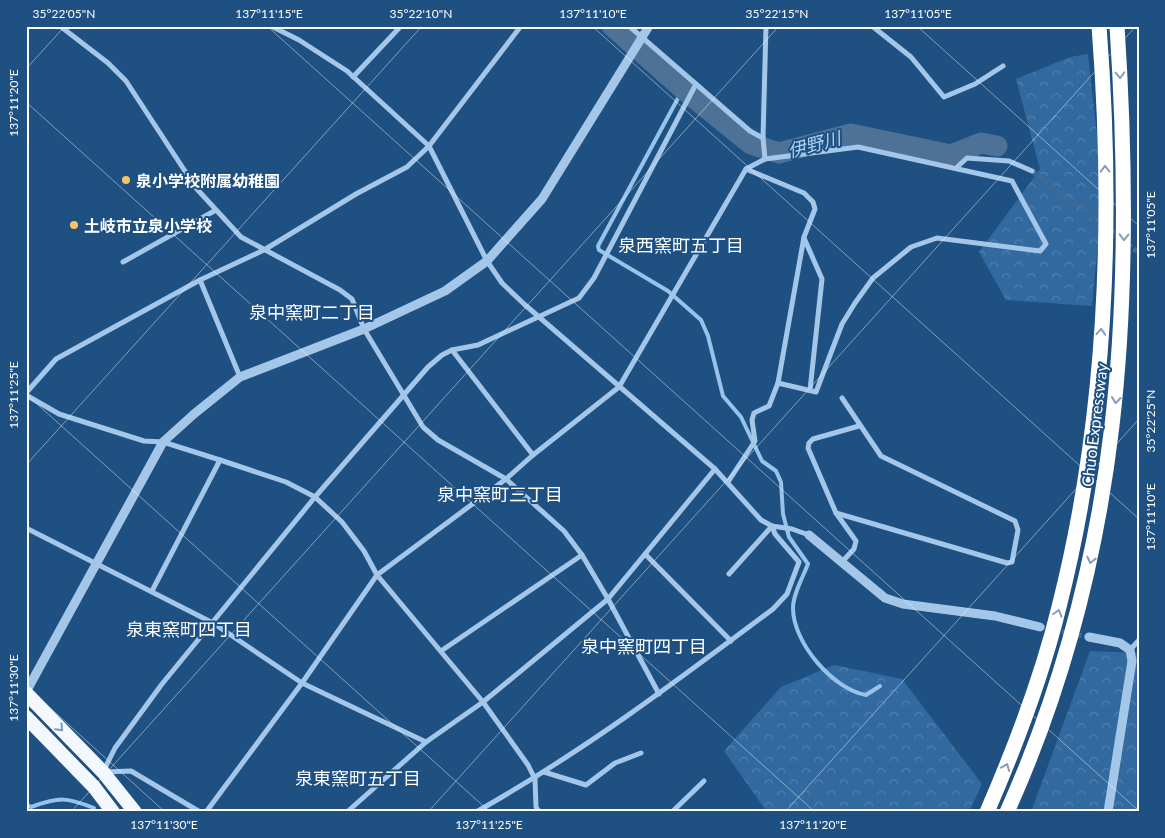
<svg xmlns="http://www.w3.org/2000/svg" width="1165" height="838" font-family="Lato,'Noto Sans JP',sans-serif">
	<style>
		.forest { fill: url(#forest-crowns) }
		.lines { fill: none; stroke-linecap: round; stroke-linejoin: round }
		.stream { stroke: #97c3eb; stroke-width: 4 }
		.river { stroke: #4e7297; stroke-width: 21 }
		.minor-tunnel { stroke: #406a95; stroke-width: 5; stroke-dasharray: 5 2.5; stroke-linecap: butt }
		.minor { stroke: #a4c7e9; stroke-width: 5 }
		.tertiary { stroke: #a4c7e9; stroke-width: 9 }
		.trunk { stroke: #f3f8fe; stroke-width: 14 }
		.motorway { stroke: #fff; stroke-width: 15 }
		.oneway { stroke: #839fba }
		.oneway2 { stroke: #7e9cba }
		.ticks { fill: none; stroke: #fff; stroke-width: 1; stroke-opacity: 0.45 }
		.poi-dot { fill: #f8c463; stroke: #1e5082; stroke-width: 2 }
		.labels { text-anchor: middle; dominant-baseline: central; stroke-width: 4; stroke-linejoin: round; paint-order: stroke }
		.poi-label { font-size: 16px; font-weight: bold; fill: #fff; stroke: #1e5082; text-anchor: start }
		.street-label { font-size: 16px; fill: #fff; stroke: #1e5082 }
		.water-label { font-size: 18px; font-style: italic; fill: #afd1f1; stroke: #1e5082 }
		.neighbourhood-label { font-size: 18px; fill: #fff; stroke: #1e5082 }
		.neatline { fill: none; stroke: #fff; stroke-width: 2 }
		.ticks-label { font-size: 12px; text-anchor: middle; fill: #fff }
	</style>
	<defs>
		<pattern id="forest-crowns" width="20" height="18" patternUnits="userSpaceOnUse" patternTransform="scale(1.25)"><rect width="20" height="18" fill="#326aa0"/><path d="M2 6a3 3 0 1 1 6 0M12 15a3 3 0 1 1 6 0" fill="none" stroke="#5180ae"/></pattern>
	</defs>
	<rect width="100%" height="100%" fill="#1e5082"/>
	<g class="forest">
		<path d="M1088,54L1103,190L1092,306L1006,300L979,252L1040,169L1016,79L1070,57Z"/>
		<path d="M1090,651L1139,653V812H1031Z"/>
		<path d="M834,665L902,679L982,784L969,812H767L724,751L781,687Z"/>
	</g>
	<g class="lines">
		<g class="stream">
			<path d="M683,89L598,246L599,250L668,291L701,320L708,336L723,396L741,417L762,461L776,471L781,482L783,514L789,537L808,564C803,577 793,594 793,608C793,643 833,689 866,695L880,686"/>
			<path d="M26,804L31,807C60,797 66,797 94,808"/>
		</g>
		<path class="river" d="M612,26L683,89L751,144L779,153L851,134L951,155L981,143L997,146"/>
		<g class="minor-tunnel">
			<path d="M1032,171L1103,225"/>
			<path d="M1110,230L1139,253"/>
			<path d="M1040,627L1089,637"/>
		</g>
		<g class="minor">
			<path d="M60,26L108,63L126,81L196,188L241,237L340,290L352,299L364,329L423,427L438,440L506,479L564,531L582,555L608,599L659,694"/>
			<path d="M271,26L299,40L347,71L429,146L487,261L502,283L524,304L715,469L761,520L772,526L792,529L809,535"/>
			<path d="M629,26L750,131L763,138"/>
			<path d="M872,26L911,57L944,97L975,84L1003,66"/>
			<path d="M353,77L401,26"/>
			<path d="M765,159L763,138L766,26"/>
			<path d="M956,168L967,158L1009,161L1032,171"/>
			<path d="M804,238L822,279L810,390"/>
			<path d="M123,262L216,210"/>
			<path d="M200,280L240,377"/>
			<path d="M452,350L533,455"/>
			<path d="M26,393L56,359L200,280L264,250L356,194L407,167L429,146L521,26"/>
			<path d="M26,395L59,414L144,441L163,442L220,460L286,482L315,497L342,522L364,551L377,575L483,702L528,765L535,779L536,807L539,812"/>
			<path d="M728,482L755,441L752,420L754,413L769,406L778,383L804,237L815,209L813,202L804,193L746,169"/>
			<path d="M836,513L1007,563L1012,562L1018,530L1015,521L881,456L842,398"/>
			<path d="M26,528L213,623L302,683L426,742"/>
			<path d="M645,554L731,641"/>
			<path d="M841,563L854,549L856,541L836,513L808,448L809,443L813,439L859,426"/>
			<path d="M729,574L772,526"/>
			<path d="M152,591L220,460"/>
			<path d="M1130,650L1139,640"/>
			<path d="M441,651L582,555"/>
			<path d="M544,772L586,785L615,763L641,753"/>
			<path d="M200,812L131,771L103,772L115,748L162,684L315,497L428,367L442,355L452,350L478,345L579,298L594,278L696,84"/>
			<path d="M206,812L302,683L377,575L506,479L533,455L619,387L746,169L765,159L858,147L1012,181L1046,244L1040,251L937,238L911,247L873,278L855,303L842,324L816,392L778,383"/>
			<path d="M347,812L426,742L483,702L608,599L715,469"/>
			<path d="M476,812C581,753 677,681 773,609L787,594L799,562L775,534L772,526"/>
			<path d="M672,812L704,781"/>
		</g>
		<g class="tertiary">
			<path d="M809,535L885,598L903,604L995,616L1040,627"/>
			<path d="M1089,637L1120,643L1130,650L1132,661L1108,812"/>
			<path d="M26,692L163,442L194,414L240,377L364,329L445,291L487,261L542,199L649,26"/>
		</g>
		<g class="trunk">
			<path d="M26,693L103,772L135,812"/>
			<path d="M26,717L94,787L113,812"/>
		</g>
		<g class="motorway">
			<path d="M987,812C1016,745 1042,677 1059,607C1107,418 1114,219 1099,26"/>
			<path d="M1007,812C1122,557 1135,301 1117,26"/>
		</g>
	</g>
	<defs><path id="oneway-chevron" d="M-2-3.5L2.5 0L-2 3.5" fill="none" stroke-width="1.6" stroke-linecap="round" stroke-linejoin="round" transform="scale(1.25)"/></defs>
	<g class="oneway">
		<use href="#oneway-chevron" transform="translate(1120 75) rotate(88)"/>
		<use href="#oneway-chevron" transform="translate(1105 169) rotate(-91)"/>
		<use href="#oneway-chevron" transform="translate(1124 237) rotate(91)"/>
		<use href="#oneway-chevron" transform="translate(1101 332) rotate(-86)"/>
		<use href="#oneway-chevron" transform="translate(1116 400) rotate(96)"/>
		<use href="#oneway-chevron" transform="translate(1091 560) rotate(103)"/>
		<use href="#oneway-chevron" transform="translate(1058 613) rotate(-74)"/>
		<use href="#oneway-chevron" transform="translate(1006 767) rotate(-68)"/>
	</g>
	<use class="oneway2" href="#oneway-chevron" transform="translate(60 728) rotate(46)"/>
	<path class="ticks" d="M267,26L1139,811M592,26L1139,519M917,26L1139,226M26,69L65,26M26,102L815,812M26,394L490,812M26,465L422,26M26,686L165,812M71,812L779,26M428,812L1136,26M785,812L1139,419"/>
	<g class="poi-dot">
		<circle cx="126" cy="180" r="5"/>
		<circle cx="74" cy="225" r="5"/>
	</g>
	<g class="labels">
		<g class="poi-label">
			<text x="136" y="180">泉小学校附属幼稚園</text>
			<text x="84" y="225">土岐市立泉小学校</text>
		</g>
		<g class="street-label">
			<text transform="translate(1094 425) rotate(-83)">Chuo Expressway</text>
		</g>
		<g class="water-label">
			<text transform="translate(814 144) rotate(-15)">伊野川</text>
		</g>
		<g class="neighbourhood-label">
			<text x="681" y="245">泉西窯町五丁目</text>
			<text x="312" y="312">泉中窯町二丁目</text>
			<text x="500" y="494">泉中窯町三丁目</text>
			<text x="189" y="629">泉東窯町四丁目</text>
			<text x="644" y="646">泉中窯町四丁目</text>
			<text x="358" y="778">泉東窯町五丁目</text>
		</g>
	</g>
	<rect width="1165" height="838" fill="none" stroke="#1e5082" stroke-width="55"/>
	<rect x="28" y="28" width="1110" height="782" class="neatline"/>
	<g class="ticks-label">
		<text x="64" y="18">35°22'05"N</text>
		<text x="269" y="18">137°11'15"E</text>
		<text x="421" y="18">35°22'10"N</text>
		<text x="593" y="18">137°11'10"E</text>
		<text x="777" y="18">35°22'15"N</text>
		<text x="918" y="18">137°11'05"E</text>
		<text transform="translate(14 103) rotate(-90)" y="4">137°11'20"E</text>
		<text transform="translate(1151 225) rotate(-90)" y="4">137°11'05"E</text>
		<text transform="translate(14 395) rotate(-90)" y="4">137°11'25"E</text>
		<text transform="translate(1151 421) rotate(-90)" y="4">35°22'25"N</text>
		<text transform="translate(1151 517) rotate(-90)" y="4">137°11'10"E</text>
		<text transform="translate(14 688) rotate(-90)" y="4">137°11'30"E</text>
		<text x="164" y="829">137°11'30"E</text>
		<text x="489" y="829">137°11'25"E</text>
		<text x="813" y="829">137°11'20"E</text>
	</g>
</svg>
